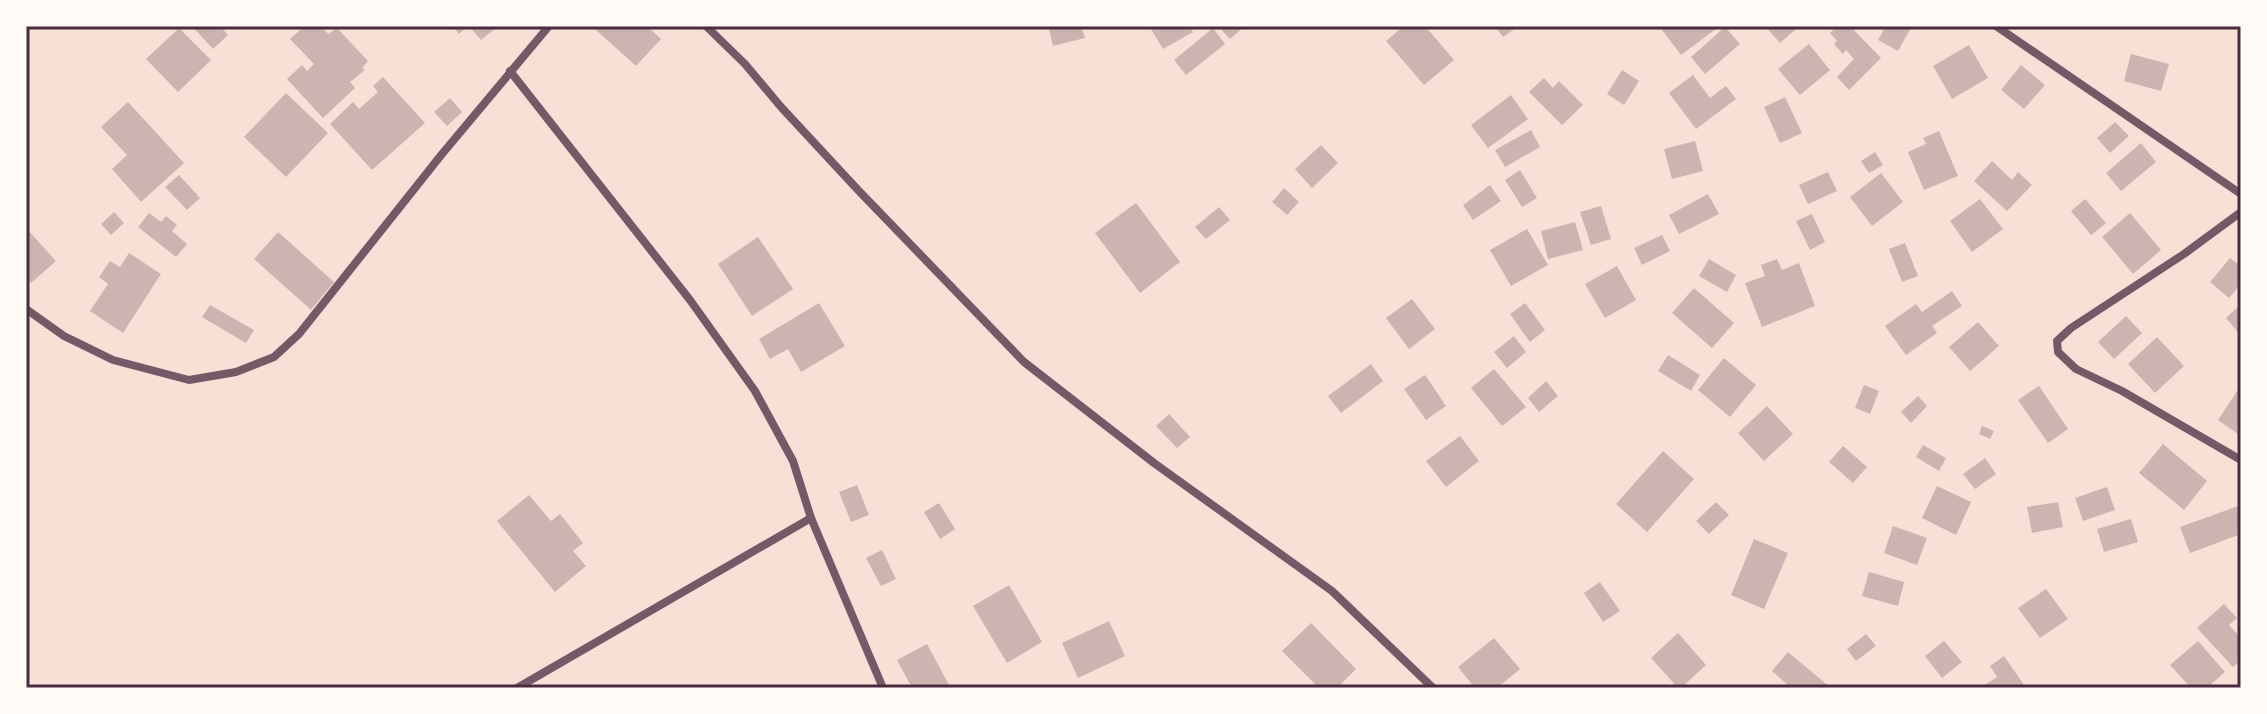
<svg xmlns="http://www.w3.org/2000/svg" width="2267" height="714" font-family="Roboto,sans-serif">
	<style>
		.building { fill: #ccb4b1 }
		.lines { fill: none; stroke-linecap: round; stroke-linejoin: round }
		.minor { stroke: #755966; stroke-width: 8 }
		.neatline { fill: none; stroke: #4a2c40; stroke-width: 3 }
	</style>
	<rect width="100%" height="100%" fill="#f7e1d7"/>
	<g class="building">
		<path d="M192,26H220L228,35L213,49Z"/>
		<path d="M305,26H321L328,34L337,28L368,61L362,68L365,70L350,82L355,88L323,118L287,79L302,65L307,71L314,64L290,39Z"/>
		<path d="M452,26H468L459,34Z"/>
		<path d="M469,26H494L496,28L481,40Z"/>
		<path d="M600,26H647L661,39L636,66L596,30Z"/>
		<path d="M1048,26H1081L1085,38L1053,46Z"/>
		<path d="M1149,26H1189L1193,32L1163,49Z"/>
		<path d="M1218,26H1245L1230,39Z"/>
		<path d="M1404,26H1425L1454,60L1424,85L1386,41Z"/>
		<path d="M1495,26H1519L1503,37Z"/>
		<path d="M1659,26H1720L1681,55Z"/>
		<path d="M1765,26H1791L1795,30L1780,43Z"/>
		<path d="M1837,26H1850L1881,58L1849,90L1837,77L1854,59L1846,50L1843,54L1834,44L1837,41L1830,33Z"/>
		<path d="M1886,26H1912L1898,51L1878,40Z"/>
		<path d="M1725,27L1740,44L1705,74L1691,57Z"/>
		<path d="M179,28L211,60L178,92L146,59Z"/>
		<path d="M1213,28L1225,44L1186,75L1174,60Z"/>
		<path d="M1809,44L1830,70L1800,95L1778,69Z"/>
		<path d="M1969,45L1988,78L1952,99L1933,66Z"/>
		<path d="M2131,54L2169,64L2161,91L2124,81Z"/>
		<path d="M2021,65L2045,85L2024,109L2001,90Z"/>
		<path d="M1622,70L1639,81L1624,105L1607,94Z"/>
		<path d="M1693,75L1710,98L1726,86L1736,99L1696,129L1669,93Z"/>
		<path d="M383,77L425,123L372,170L330,124L353,102L359,109L378,92L373,86Z"/>
		<path d="M1544,78L1553,88L1559,81L1583,105L1562,125L1529,92Z"/>
		<path d="M286,93L328,133L286,177L244,137Z"/>
		<path d="M1511,95L1528,119L1488,148L1471,125Z"/>
		<path d="M1785,97L1802,133L1780,143L1764,107Z"/>
		<path d="M450,98L462,112L447,126L434,112Z"/>
		<path d="M128,102L184,163L141,202L112,169L127,155L101,127Z"/>
		<path d="M2115,122L2129,136L2110,153L2097,138Z"/>
		<path d="M1531,130L1540,147L1505,167L1495,150Z"/>
		<path d="M1939,131L1958,176L1924,190L1908,152L1926,144L1923,138Z"/>
		<path d="M1695,141L1703,171L1672,179L1664,149Z"/>
		<path d="M2141,143L2156,162L2121,191L2106,173Z"/>
		<path d="M1321,145L1338,163L1312,188L1295,169Z"/>
		<path d="M1875,152L1883,165L1869,173L1861,161Z"/>
		<path d="M1992,161L2012,180L2018,172L2032,185L2007,211L1974,181Z"/>
		<path d="M1520,170L1537,198L1522,207L1505,180Z"/>
		<path d="M1828,172L1837,191L1808,204L1799,185Z"/>
		<path d="M1881,173L1903,202L1872,226L1850,197Z"/>
		<path d="M179,175L200,198L187,210L165,187Z"/>
		<path d="M1490,185L1501,201L1473,220L1463,205Z"/>
		<path d="M1284,188L1299,202L1287,215L1272,202Z"/>
		<path d="M1708,194L1719,214L1679,234L1669,215Z"/>
		<path d="M1980,199L2003,229L1972,252L1950,221Z"/>
		<path d="M2085,199L2106,223L2091,235L2071,211Z"/>
		<path d="M1136,203L1180,262L1140,293L1095,233Z"/>
		<path d="M1601,206L1611,239L1591,245L1580,212Z"/>
		<path d="M1219,207L1230,220L1206,239L1195,227Z"/>
		<path d="M114,212L124,223L111,235L101,224Z"/>
		<path d="M149,213L161,222L166,216L177,225L172,231L187,244L176,257L138,227Z"/>
		<path d="M2130,213L2161,250L2133,274L2102,237Z"/>
		<path d="M1812,214L1825,242L1810,250L1796,221Z"/>
		<path d="M1575,222L1583,250L1548,259L1541,231Z"/>
		<path d="M26,228L56,261L31,283L26,277Z"/>
		<path d="M1527,229L1548,265L1511,286L1490,250Z"/>
		<path d="M278,232L334,282L311,310L254,259Z"/>
		<path d="M1662,235L1670,251L1642,265L1634,248Z"/>
		<path d="M758,237L793,289L752,316L718,264Z"/>
		<path d="M1905,243L1918,276L1902,282L1889,249Z"/>
		<path d="M129,253L161,274L123,333L90,311L108,284L99,277L110,261L120,267Z"/>
		<path d="M2230,258L2241,266V284L2229,298L2210,282Z"/>
		<path d="M1709,259L1736,275L1727,292L1699,276Z"/>
		<path d="M1777,259L1782,270L1799,263L1815,306L1762,327L1745,283L1765,276L1761,265Z"/>
		<path d="M1617,266L1636,300L1605,318L1585,284Z"/>
		<path d="M1694,288L1734,323L1712,348L1672,313Z"/>
		<path d="M1952,291L1962,306L1932,326L1937,333L1906,355L1885,326L1916,304L1922,312Z"/>
		<path d="M1412,299L1435,329L1409,349L1386,318Z"/>
		<path d="M819,303L845,346L801,372L788,349L770,359L759,339Z"/>
		<path d="M1525,303L1545,330L1530,342L1510,314Z"/>
		<path d="M2241,304V336L2226,318Z"/>
		<path d="M210,305L254,330L246,343L202,317Z"/>
		<path d="M2126,316L2142,333L2114,359L2098,342Z"/>
		<path d="M1978,322L1999,346L1970,371L1949,347Z"/>
		<path d="M1514,336L1526,352L1507,368L1494,352Z"/>
		<path d="M2157,337L2184,366L2155,393L2128,364Z"/>
		<path d="M1668,355L1700,375L1691,391L1658,371Z"/>
		<path d="M1724,358L1756,385L1730,417L1698,390Z"/>
		<path d="M1371,364L1383,381L1341,413L1328,396Z"/>
		<path d="M1494,369L1526,407L1502,426L1471,388Z"/>
		<path d="M1425,375L1446,406L1426,420L1404,389Z"/>
		<path d="M1546,381L1558,396L1539,412L1528,398Z"/>
		<path d="M1864,385L1879,391L1870,414L1855,408Z"/>
		<path d="M2241,385V436L2218,420Z"/>
		<path d="M2039,386L2068,429L2048,443L2018,400Z"/>
		<path d="M1918,396L1927,406L1911,423L1901,412Z"/>
		<path d="M1767,406L1793,434L1764,461L1738,433Z"/>
		<path d="M1169,414L1190,437L1177,448L1156,426Z"/>
		<path d="M1982,426L1994,431L1990,439L1979,434Z"/>
		<path d="M1460,436L1479,461L1446,487L1426,461Z"/>
		<path d="M2163,444L2207,481L2184,510L2139,473Z"/>
		<path d="M1923,445L1946,458L1939,471L1916,457Z"/>
		<path d="M1843,446L1867,467L1853,483L1829,462Z"/>
		<path d="M1663,451L1694,479L1647,532L1616,504Z"/>
		<path d="M1985,458L1996,474L1975,489L1963,474Z"/>
		<path d="M857,485L869,515L851,522L839,492Z"/>
		<path d="M1937,486L1971,502L1956,535L1922,518Z"/>
		<path d="M2107,487L2115,510L2083,521L2075,498Z"/>
		<path d="M529,495L551,521L560,514L583,543L573,551L586,566L555,592L497,521Z"/>
		<path d="M1716,502L1729,515L1709,534L1696,521Z"/>
		<path d="M2058,502L2063,527L2032,533L2027,507Z"/>
		<path d="M939,503L955,529L940,539L924,512Z"/>
		<path d="M2241,505V534L2190,553L2180,527Z"/>
		<path d="M2131,519L2138,542L2104,552L2097,529Z"/>
		<path d="M1893,526L1927,538L1917,565L1884,553Z"/>
		<path d="M1754,539L1788,553L1764,609L1731,595Z"/>
		<path d="M882,550L896,579L881,586L866,558Z"/>
		<path d="M1869,572L1904,582L1898,606L1862,596Z"/>
		<path d="M1600,582L1620,611L1603,622L1584,593Z"/>
		<path d="M1009,585L1042,642L1007,663L973,606Z"/>
		<path d="M2046,589L2068,619L2040,638L2018,608Z"/>
		<path d="M2224,604L2237,618L2229,625L2241,638V660L2233,667L2197,628Z"/>
		<path d="M1109,621L1125,656L1078,678L1062,643Z"/>
		<path d="M1311,623L1356,669L1337,688H1319L1282,651Z"/>
		<path d="M1678,633L1706,665L1681,688H1678L1651,658Z"/>
		<path d="M1866,634L1876,646L1856,661L1847,649Z"/>
		<path d="M1494,638L1520,669L1497,688H1475L1458,667Z"/>
		<path d="M1944,641L1962,662L1942,678L1925,656Z"/>
		<path d="M2198,641L2225,672L2207,688H2191L2170,665Z"/>
		<path d="M927,644L950,687L948,688H912L897,660Z"/>
		<path d="M1788,652L1831,688H1791L1772,671Z"/>
		<path d="M2004,656L2026,688H1980L1997,677L1990,666Z"/>
	</g>
	<g class="lines">
		<g class="minor">
			<path d="M706,26L745,64L781,107L858,190L1024,362L1154,463L1332,591L1433,688"/>
			<path d="M1996,26L2241,194"/>
			<path d="M510,71L690,300L755,391L793,461L811,518L883,688"/>
			<path d="M2241,212L2184,254L2071,328L2057,341L2058,352L2076,369L2122,391L2241,460"/>
			<path d="M26,309L64,336L113,360L189,380L236,372L274,357L299,334L442,154L549,26"/>
			<path d="M517,688L811,518"/>
		</g>
	</g>
	<rect width="2267" height="714" fill="none" stroke="#fffaf5" stroke-width="56"/>
	<rect x="28" y="28" width="2211" height="658" class="neatline"/>
</svg>
